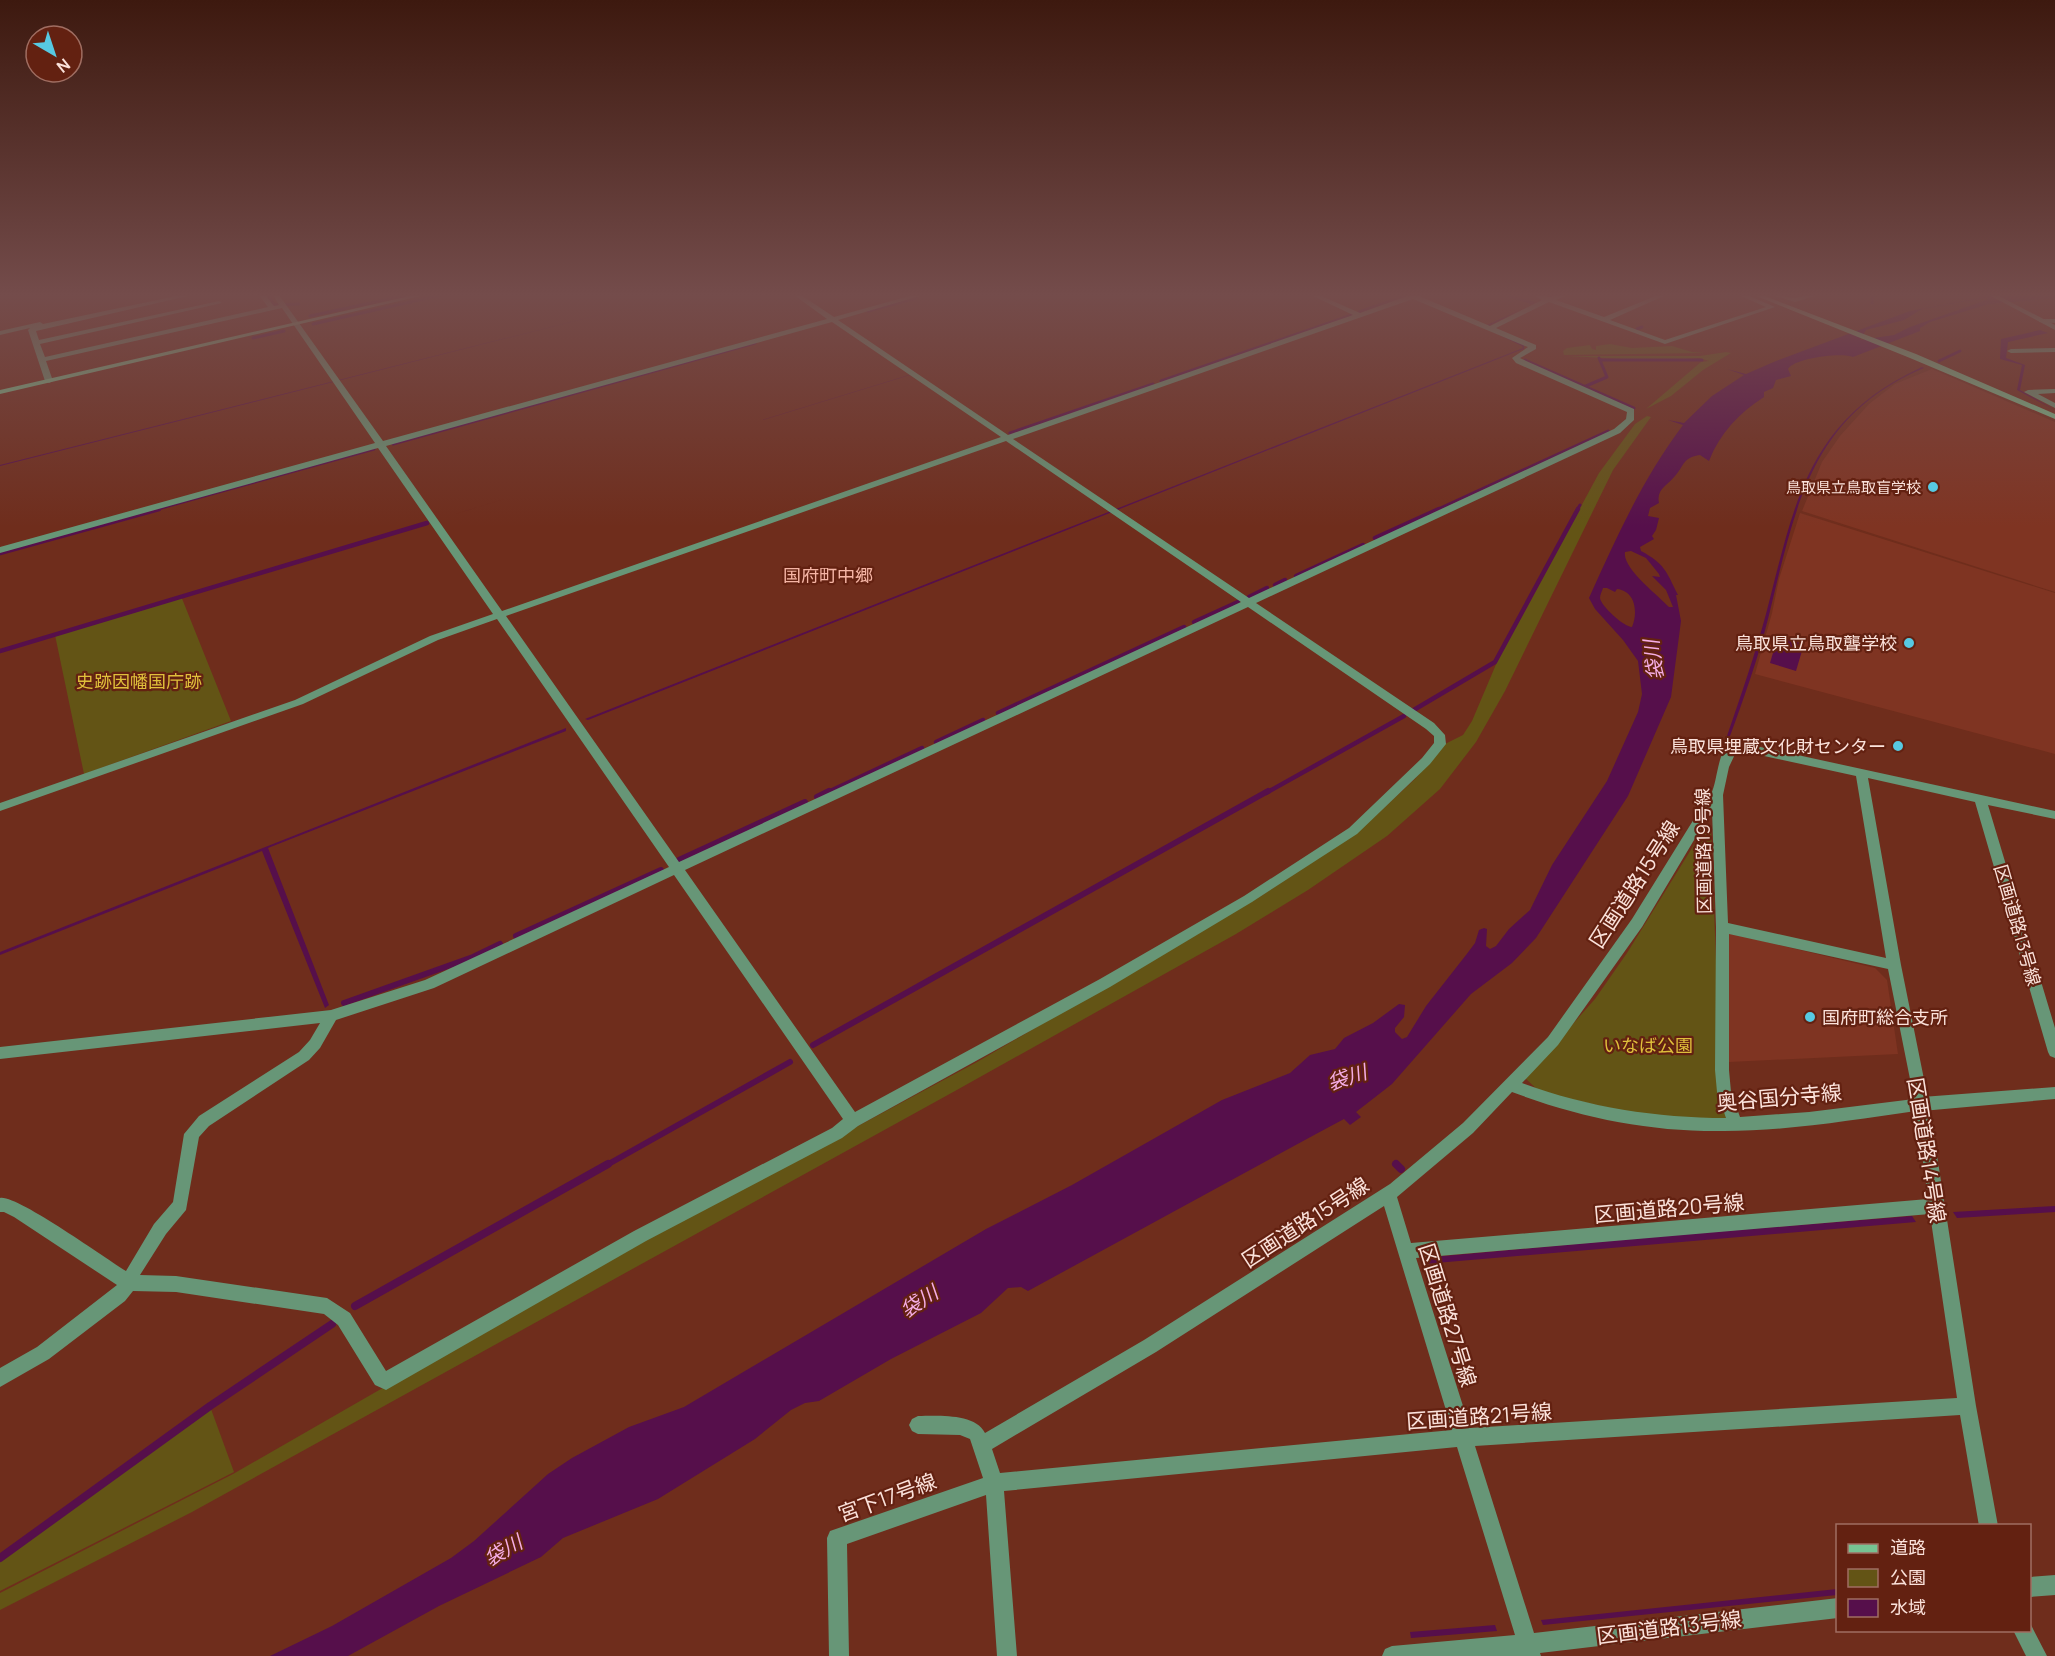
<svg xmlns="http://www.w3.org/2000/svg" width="2055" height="1656" font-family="Manrope,'Noto Sans JP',sans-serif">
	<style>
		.built { fill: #7f3422 }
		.green { fill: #635415 }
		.water { fill: #560f4b; fill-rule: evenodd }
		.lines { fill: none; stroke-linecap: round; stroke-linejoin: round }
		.stream-far3 { stroke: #560f4b; stroke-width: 3 }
		.stream-far2 { stroke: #560f4b; stroke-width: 4.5 }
		.stream-far1 { stroke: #560f4b; stroke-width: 6 }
		.stream { stroke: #560f4b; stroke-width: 8 }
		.minor { fill: #679677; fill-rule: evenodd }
		.tertiary { fill: #679677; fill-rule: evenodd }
		.secondary { fill: #76c392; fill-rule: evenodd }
		.poi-dot { fill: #57c9e2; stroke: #632111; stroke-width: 2 }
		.labels { text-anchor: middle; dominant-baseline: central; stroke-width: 4.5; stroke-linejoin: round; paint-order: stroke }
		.far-poi-label { font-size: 15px; fill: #fbe2db; stroke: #632111; text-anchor: end }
		.far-quarter-label { font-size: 18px; fill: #f5b5a5; stroke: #632111 }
		.poi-label { font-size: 18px; fill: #fbe2db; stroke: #632111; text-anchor: end }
		.park-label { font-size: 18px; fill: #dfbf3b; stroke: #632111 }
		.street-label { font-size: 18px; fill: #fbe2db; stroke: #632111 }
		.water-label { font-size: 20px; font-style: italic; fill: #f5ade5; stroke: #632111 }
		.near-street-label { font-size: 21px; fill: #fbe2db; stroke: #632111 }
	</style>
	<rect width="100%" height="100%" fill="#6f2d1c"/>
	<g class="built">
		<path d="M1932,369L2055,422V592L1802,511L1822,462L1840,436L1869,404L1895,384Z"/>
		<path d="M1800,513L2055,593V754L1755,674L1772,613L1779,579Z"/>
		<path d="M1725,932L1875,968L1887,980L1898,1054L1729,1062Z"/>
	</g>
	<g class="green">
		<path d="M1610,344L1632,348L1672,346L1692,352L1705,353L1564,355L1563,351L1567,348L1590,345L1592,349L1596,350V346Z"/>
		<path d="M1726,352L1731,353L1703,370L1671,396L1646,409L1701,362L1709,361L1699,358L1659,361L1567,356H1700Z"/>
		<path d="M1647,416L1651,417L1613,470L1505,691L1476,742L1440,789L1387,836L1308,890L1236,934L955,1091L192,1512L0,1610V1593L233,1474L548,1293L977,1062L1261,896L1358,832L1415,779L1445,744L1463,735L1472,721L1497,662L1599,473L1635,424Z"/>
		<path d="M181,596L231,721L84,774L55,635Z"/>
		<path d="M1705,827L1711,830L1721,1091L1728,1118L1697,1120L1640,1115L1540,1092L1525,1078L1595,999L1627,953Z"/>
		<path d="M211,1409L234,1472L0,1591V1561Z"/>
	</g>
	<g class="water">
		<path d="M678,295L0,466V465Z"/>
		<path d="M1552,295H1560L1534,303L1485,328L1524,345V349L1518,351L588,720L585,719L1523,348L1522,346L1483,327Z"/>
		<path d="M1994,295H2055V298L1989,304L1930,322L1920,328V331L1853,357C1842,352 1794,358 1788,369L1791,376L1776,380L1773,388L1764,392V397C1739,413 1720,433 1709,461L1700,455C1682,458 1685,465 1675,476C1668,485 1656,489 1659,503L1650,508L1648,516L1659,518L1656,530L1652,536L1654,539L1640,547L1641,551C1665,564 1666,571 1678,595H1676L1681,621L1671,697L1628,796L1536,938L1512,963L1471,994L1392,1084L1356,1112L1361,1117L1350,1125L1344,1119L1316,1134L1028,1291L1021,1287L1008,1288L981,1313L891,1359L819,1401L805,1403L791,1410L755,1439L658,1499L563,1538L541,1557L439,1606L348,1656H270L332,1626L451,1558L474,1541L548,1474L572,1458L629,1427L684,1407L986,1229L1072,1185L1222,1100L1290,1073L1310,1055L1335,1049L1344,1038L1373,1023L1399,1004L1405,1005L1404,1017L1395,1028V1032L1402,1039L1407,1037L1426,1006L1466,955L1475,943L1479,930L1484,928L1487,929L1486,946L1490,949L1496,946L1509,929L1530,910L1552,865L1607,781L1638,712L1642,694L1638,661L1623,640L1595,609L1589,598C1616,538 1643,478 1683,425L1668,420L1684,423L1712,396L1744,375L1727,369L1746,374L1776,361L1910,311ZM1984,298L1989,299L1910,327L1894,335L1860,340L1866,330L1904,320L1922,309ZM1631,551L1646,558L1659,574L1660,577L1652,576L1666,590L1673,607H1669C1659,596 1622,568 1625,552ZM1603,588H1607L1615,592L1617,589C1636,591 1638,613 1632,627C1624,627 1601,606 1600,598C1600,595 1602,591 1603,588Z"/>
		<path d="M2040,330L2048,333L2008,342L2006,358L2025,365L2020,390L2055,410L2017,390L2022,365L2000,359L2001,339Z"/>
		<path d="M1922,367L1924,368C1809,416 1795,510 1768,619C1758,658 1744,698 1730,736H1727C1741,695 1755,655 1766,614C1795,502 1807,420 1922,367Z"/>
		<path d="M909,375H910L442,518Z"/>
		<path d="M1778,636L1804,644L1796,671L1770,663Z"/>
		<path d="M566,728V731L268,848L329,1005L325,1008L262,851L0,955V952Z"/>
		<path d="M2055,1206V1212L1957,1218L1953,1212Z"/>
		<path d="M1912,1216L1916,1222L1424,1264L1422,1258L1674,1235Z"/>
		<path d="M1837,1589V1595L1543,1625L1541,1620Z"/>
		<path d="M1495,1625L1497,1631L1411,1638L1410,1632Z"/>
	</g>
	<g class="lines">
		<g class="stream-far3">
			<path d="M268,295L274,305L299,304"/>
			<path d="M1506,295L1533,303"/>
			<path d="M1872,303V296L1876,295"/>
			<path d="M868,311L916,298"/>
			<path d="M1359,312L1408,295"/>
			<path d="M310,316L407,295"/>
			<path d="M313,324L441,295"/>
			<path d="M1637,329L1642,327"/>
			<path d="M253,338L284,331"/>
			<path d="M1525,360L1634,408"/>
			<path d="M1600,360H1702"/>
			<path d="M1939,361L1960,351"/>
			<path d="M1161,381L1352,315"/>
			<path d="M1586,386L1607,377L1599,358"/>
			<path d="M1010,433L1153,384"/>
			<path d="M393,444L755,343"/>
			<path d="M154,510L374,449"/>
			<path d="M1436,510L1608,431"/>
			<path d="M1577,510L1580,505"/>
		</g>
		<g class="stream-far2">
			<path d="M1375,538L1439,509"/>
			<path d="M0,553L159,509"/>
			<path d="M1296,576L1363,545"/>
			<path d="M1275,585L1285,580"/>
			<path d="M1249,597L1267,588"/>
			<path d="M1194,622L1238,602"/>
			<path d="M0,651L427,523"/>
			<path d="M1412,711L1495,662L1578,509"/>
			<path d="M998,713L1184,627"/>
			<path d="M936,742L983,720"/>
			<path d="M826,793L922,748"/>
			<path d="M1266,793L1404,716"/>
		</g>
		<g class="stream-far1">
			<path d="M817,797L829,791"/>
			<path d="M679,860L805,802"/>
			<path d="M516,936L661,870"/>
			<path d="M344,1003L473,957L500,944"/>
			<path d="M813,1045L1268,791"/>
			<path d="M1396,1164L1398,1166"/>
			<path d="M605,1166L790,1062"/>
		</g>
		<g class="stream">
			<path d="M1396,1164L1401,1169"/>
			<path d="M355,1306L608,1164"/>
			<path d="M0,1558L210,1406L332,1324"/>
		</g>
		<g class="minor">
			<path d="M181,295H192L36,331L39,340L219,301L222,303L40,344L45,357L268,307L259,295H265L274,306L279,305L273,295H279L383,441L827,319L794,295H801L834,317L913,295H923L838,320L1008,435L1353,315L1311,295H1319L1360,313L1410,295H1420L1419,296L1490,326L1542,300L1533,295L1549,297L1567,295L1556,300L1604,317L1658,295H1666L1610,320L1665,340L1766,307L1739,295H1747L1775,307L1665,344L1549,302L1496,328L1536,345V349L1520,358L1522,359L1634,409V420L1620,433L1256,603L1434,723L1445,735L1446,744L1430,764L1357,834L1252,902L1110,987L858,1126L842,1138L646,1241L386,1390L375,1385L338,1325L324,1314L176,1292L133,1291L125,1301L49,1359L0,1387V1368L37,1347L117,1285L14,1217L4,1212H0V1198C16,1194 106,1259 126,1271L154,1224L173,1202L184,1134L199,1116L299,1052L310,1040L320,1023L0,1059V1047L331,1010L425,980L669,867L497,619L438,640L303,704L0,811V803L295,700L430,636L493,614L378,448L0,553V547L375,443L282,308L46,361L53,381L49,383L45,381L28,330L30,328L0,335V331L40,322L43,324ZM1413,299L1525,346L1528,347L1512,358L1516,363L1627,412L1626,419L1614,429L1249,598L1013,439ZM832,322L1001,437L502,611L386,446ZM1006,441L1241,602L679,862L506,616ZM1248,607L1426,729L1434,736V743L1422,758L1349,828L1244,896L1100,979L855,1112L685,870ZM674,875L843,1119L832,1128L634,1231L386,1371L350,1313L327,1298L176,1276L140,1275L166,1234L186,1210L199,1137L209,1126L309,1060L320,1048L336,1020L434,988Z"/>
			<path d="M1772,295L1795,298L1808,295H1818L1795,302Z"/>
			<path d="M2041,319H2055V323L2039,322V320Z"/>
			<path d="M2055,348V352L2011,353L2007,351L2011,349Z"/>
			<path d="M2055,389V393L2038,394L2055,403V408L2024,392L2028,390Z"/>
			<path d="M1733,741L2055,811V819L1988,805L2055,1028V1058L2050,1056L2048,1052L1975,802L1868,778L1901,965L1929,1104L1976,1406L1998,1526H1979L1960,1415L1475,1446L1534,1633L1838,1598V1618L1540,1653L1541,1656H1382L1385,1649L1392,1646L1515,1635L1457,1447L1004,1491L1017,1656H997L986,1495L847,1544L849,1656H829L827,1538L830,1531L983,1478L970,1439L960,1435L918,1434L912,1431L909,1425L912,1419L918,1416C937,1416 975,1413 985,1433L1144,1340L1390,1184L1463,1123L1548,1037L1632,919L1702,806C1705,802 1709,798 1711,794C1718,781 1717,748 1733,741ZM1737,750L1856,776L1886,958L1728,923L1723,795L1729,767ZM1712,810L1716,927L1715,1070L1717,1092L1726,1118C1656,1118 1587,1107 1522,1083L1558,1045L1642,927ZM1729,934L1888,969L1914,1099L1809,1112L1740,1117L1731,1092L1729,1070ZM1512,1092C1581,1118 1651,1132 1724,1131C1788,1131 1852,1120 1916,1111L1928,1199L1411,1243L1397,1197L1473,1133ZM1384,1206L1452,1430L1000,1473L992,1449L1156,1352ZM1930,1214L1957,1398L1470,1428L1416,1258Z"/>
			<path d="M2055,1575V1595L2030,1597V1577Z"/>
			<path d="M2030,1623L2047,1656H2026L2013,1630H2030Z"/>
		</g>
		<g class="tertiary">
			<path d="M1989,295H1997L2055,325V330Z"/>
			<path d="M2055,1087V1099L1922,1111L1917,1109L1915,1104L1917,1099L1922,1097Z"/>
		</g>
		<g class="secondary">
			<path d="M414,295H425L0,394V390Z"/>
			<path d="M1754,295H1762L1916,354L2055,414V419L1910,358Z"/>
		</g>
	</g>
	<linearGradient id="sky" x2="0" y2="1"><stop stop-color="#3d190f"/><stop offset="0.56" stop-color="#744c4b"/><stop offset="1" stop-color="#744c4b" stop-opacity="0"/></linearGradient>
	<rect width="2055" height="527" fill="url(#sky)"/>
	<g class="poi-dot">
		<circle cx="1933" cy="487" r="6"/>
		<circle cx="1909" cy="643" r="6"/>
		<circle cx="1898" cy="746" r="6"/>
		<circle cx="1810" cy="1017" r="6"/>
	</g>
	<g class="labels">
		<g class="far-poi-label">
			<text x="1921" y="487">鳥取県立鳥取盲学校</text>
		</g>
		<g class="far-quarter-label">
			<text x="828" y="575">国府町中郷</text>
		</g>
		<g class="poi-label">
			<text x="1897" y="643">鳥取県立鳥取聾学校</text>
			<text x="1886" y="746">鳥取県埋蔵文化財センター</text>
			<text x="1822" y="1017" text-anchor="start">国府町総合支所</text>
		</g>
		<g class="park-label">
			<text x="139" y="681">史跡因幡国庁跡</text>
			<text x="1648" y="1045">いなば公園</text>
		</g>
		<g class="street-label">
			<text transform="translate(1703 851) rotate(-91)">区画道路19号線</text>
			<text transform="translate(2018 925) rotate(74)">区画道路13号線</text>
		</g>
		<g class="water-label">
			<text transform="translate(1653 660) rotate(-97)">袋川</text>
			<text transform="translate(1347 1077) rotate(-18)">袋川</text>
			<text transform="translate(919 1301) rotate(-33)">袋川</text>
			<text transform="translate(503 1550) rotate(-30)">袋川</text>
		</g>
		<g class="near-street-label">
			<text transform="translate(1634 884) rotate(-57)">区画道路15号線</text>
			<text transform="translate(1779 1097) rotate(-5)">奥谷国分寺線</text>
			<text transform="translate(1927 1150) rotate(81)">区画道路14号線</text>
			<text transform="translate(1669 1208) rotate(-5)">区画道路20号線</text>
			<text transform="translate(1305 1222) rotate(-33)">区画道路15号線</text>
			<text transform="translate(1448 1315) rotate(73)">区画道路27号線</text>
			<text transform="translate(1479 1416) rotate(-4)">区画道路21号線</text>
			<text transform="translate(887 1497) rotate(-20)">宮下17号線</text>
			<text transform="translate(1669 1627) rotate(-7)">区画道路13号線</text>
		</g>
	</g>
	<rect x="1836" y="1524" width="195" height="108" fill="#632111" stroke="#a06e62" stroke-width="1.5"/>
	<rect x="1848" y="1544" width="30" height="9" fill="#76c392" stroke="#a06e62" stroke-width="1.5"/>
	<text x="1890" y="1554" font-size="18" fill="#fbe2db">道路</text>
	<rect x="1848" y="1569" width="30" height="18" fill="#635415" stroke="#a06e62" stroke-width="1.5"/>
	<text x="1890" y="1584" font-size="18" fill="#fbe2db">公園</text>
	<rect x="1848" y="1599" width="30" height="18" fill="#560f4b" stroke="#a06e62" stroke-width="1.5"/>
	<text x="1890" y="1614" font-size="18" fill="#fbe2db">水域</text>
	<g transform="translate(54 54) rotate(141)"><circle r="28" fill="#632111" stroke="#a06e62" stroke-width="1.5"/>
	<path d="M0-4.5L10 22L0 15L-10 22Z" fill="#57c9e2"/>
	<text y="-9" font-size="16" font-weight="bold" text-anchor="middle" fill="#fbe2db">N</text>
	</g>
</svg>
